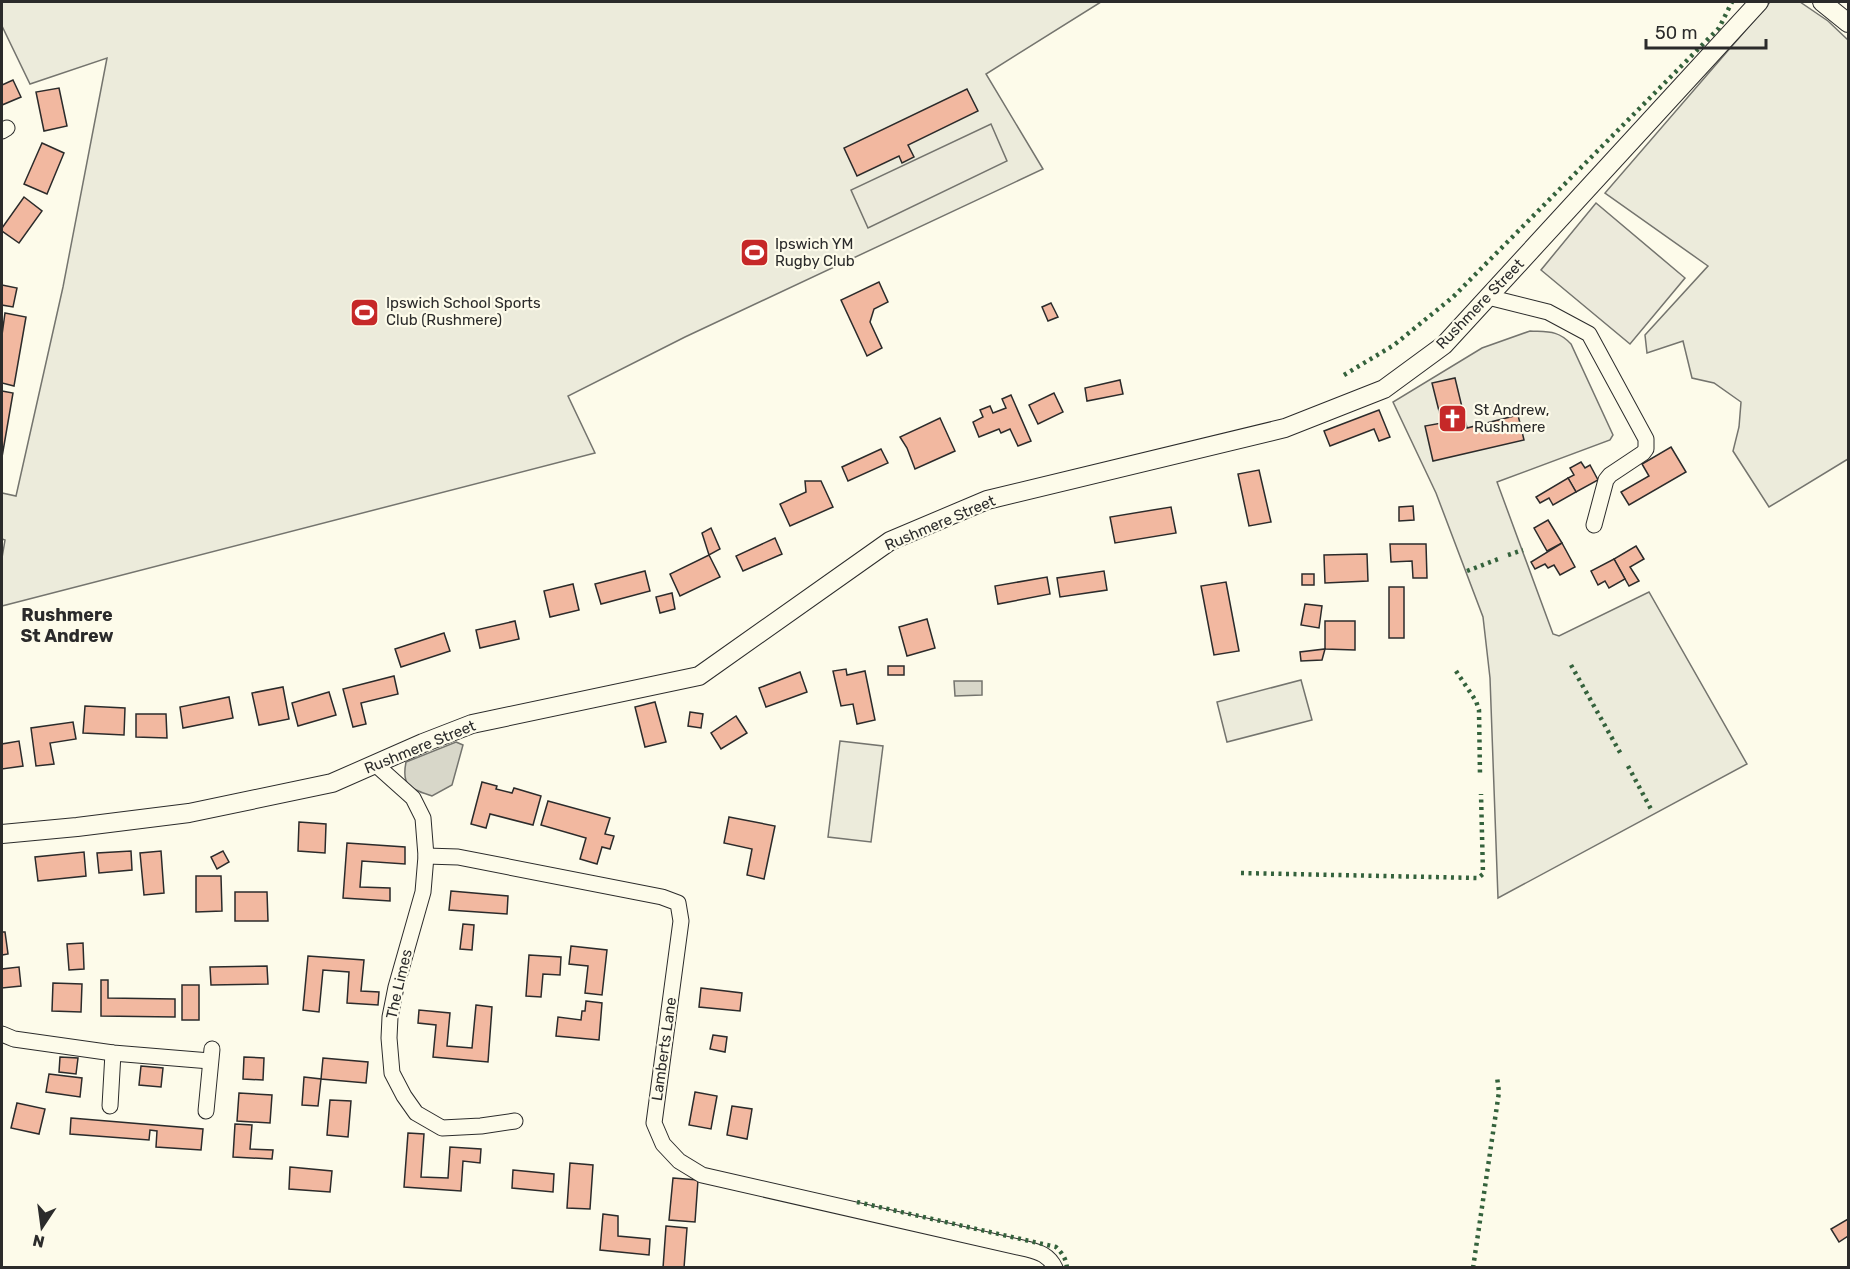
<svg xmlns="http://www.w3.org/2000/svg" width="1850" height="1269" font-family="Rubik,sans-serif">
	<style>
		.green { fill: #ecebdb; stroke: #74746e; stroke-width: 1.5 }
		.parking { fill: #eceadb; stroke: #74746e; stroke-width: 1.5 }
		.water { fill: #d8d7c9; stroke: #74746e; stroke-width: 1.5 }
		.building { fill: #f2b8a0; stroke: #2b2b2b; stroke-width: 1.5 }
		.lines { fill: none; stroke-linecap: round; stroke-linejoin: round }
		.minor-casing { stroke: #2b2b2b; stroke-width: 17 }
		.tertiary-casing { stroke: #2b2b2b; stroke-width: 20 }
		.minor { stroke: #fdfbea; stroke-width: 15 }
		.tertiary { stroke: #fdfbea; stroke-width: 18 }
		.hedge { stroke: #34623c; stroke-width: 4.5; stroke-dasharray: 3 4.5; stroke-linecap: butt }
		.labels { text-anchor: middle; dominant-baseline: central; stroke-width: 4.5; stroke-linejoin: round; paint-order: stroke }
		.poi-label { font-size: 15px; fill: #2b2b2b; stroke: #fdfbea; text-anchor: start }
		.street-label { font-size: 15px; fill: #2b2b2b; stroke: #fdfbea }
		.quarter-label { font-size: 18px; font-weight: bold; fill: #2b2b2b; stroke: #fdfbea }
	</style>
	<rect width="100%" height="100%" fill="#fdfbea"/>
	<g class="green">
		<path d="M2,2H1101L986,74L1043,169L685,337L568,396L595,453L2,606V558L5,540L2,539V493L16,496L63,287L107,58L30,84L2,26Z"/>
		<path d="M1770,2H1800L1828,21L1848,40V459L1769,507L1733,451L1739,427L1741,402L1714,383L1692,378L1683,341L1647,353L1645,335L1708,266L1605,193Z"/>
		<path d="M1530,331C1548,332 1558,330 1571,344L1613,435L1610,440L1497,482L1553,634L1559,636L1649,592L1747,764L1498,898L1490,678L1483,617L1436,493L1393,402L1482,348Z"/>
		<path d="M1301,680L1312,720L1227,742L1217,702Z"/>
		<path d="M840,741L883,746L871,842L828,837Z"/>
	</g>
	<g class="parking">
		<path d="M991,124L1007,161L868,228L851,190Z"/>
		<path d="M1596,203L1685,278L1630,344L1541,270Z"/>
	</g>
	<g class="water">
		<path d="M954,681H982V695L955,696Z"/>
		<path d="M456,742L463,745L452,785L432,796C411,789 401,787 406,762Z"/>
	</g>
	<g class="building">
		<path d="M13,80L21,97L2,105V85Z"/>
		<path d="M59,88L67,126L44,131L36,92Z"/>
		<path d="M967,89L978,111L908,145L914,157L902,163L899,156L857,176L844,148Z"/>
		<path d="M42,143L64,153L47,194L24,184Z"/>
		<path d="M24,197L42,211L19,243L2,231V228Z"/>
		<path d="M879,282L888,302L874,309L870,322L882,348L867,356L841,300Z"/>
		<path d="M2,285L17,288L13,307L2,305Z"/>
		<path d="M1051,303L1058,317L1048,321L1042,307Z"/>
		<path d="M5,313L26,317L14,386L2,383V335Z"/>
		<path d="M1455,378L1467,428L1518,415L1524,440L1433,461L1425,426L1442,423L1432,383Z"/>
		<path d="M1120,380L1123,394L1087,401L1085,388Z"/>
		<path d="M2,391L13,393L2,457Z"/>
		<path d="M1054,393L1063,412L1038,424L1029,405Z"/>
		<path d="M1011,395L1031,441L1018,446L1010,429L1001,433L999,429L979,437L973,422L983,417L980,410L990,406L993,413L1006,408L1002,399Z"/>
		<path d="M1379,410L1390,437L1379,441L1374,429L1330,446L1324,431Z"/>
		<path d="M940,418L955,451L915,469L907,448L900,437Z"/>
		<path d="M1671,447L1686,472L1629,505L1621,492L1649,476L1642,464Z"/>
		<path d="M881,449L888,463L848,481L842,467Z"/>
		<path d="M1581,462L1585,468L1590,465L1598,480L1576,492L1568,478L1574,475L1570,468Z"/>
		<path d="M1259,470L1271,522L1249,526L1238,474Z"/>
		<path d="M1568,478L1576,492L1553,505L1549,498L1540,503L1536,497Z"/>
		<path d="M805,481H821L833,507L790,526L780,504L806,492Z"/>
		<path d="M1413,506L1414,520L1399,521V507Z"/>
		<path d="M1171,507L1176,533L1115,543L1110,517Z"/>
		<path d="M1548,520L1562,543L1547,551L1534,528Z"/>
		<path d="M711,528L720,549L709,555L702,533Z"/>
		<path d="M775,538L782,554L743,571L736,556Z"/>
		<path d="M1562,543L1575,567L1560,575L1554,565L1548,568L1545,564L1535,569L1531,562Z"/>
		<path d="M1390,544H1426L1427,578H1413L1412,561L1391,562Z"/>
		<path d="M1636,546L1644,559L1630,567L1639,581L1629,586L1614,559Z"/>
		<path d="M1367,554L1368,581L1325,583L1324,555Z"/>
		<path d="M709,555L720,577L680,596L670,574Z"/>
		<path d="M1614,559L1625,579L1609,588L1605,581L1598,585L1591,571Z"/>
		<path d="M645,571L650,591L601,604L595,584Z"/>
		<path d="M1104,571L1107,590L1060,597L1057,578Z"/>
		<rect x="1302" y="574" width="12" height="11"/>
		<path d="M1047,577L1050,594L998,604L995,586Z"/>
		<path d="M1226,582L1239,651L1214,655L1201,586Z"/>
		<path d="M573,584L579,610L550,617L544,591Z"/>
		<rect x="1389" y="587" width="15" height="51"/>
		<path d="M672,593L675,609L660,613L656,597Z"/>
		<path d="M1305,604L1322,606L1319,628L1301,625Z"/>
		<path d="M927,619L935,648L907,656L899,627Z"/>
		<path d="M515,621L519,639L480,648L476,630Z"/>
		<path d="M1325,621H1355V650L1325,649Z"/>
		<path d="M444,633L450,651L401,667L395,649Z"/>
		<path d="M1325,649L1322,660L1301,661L1300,652Z"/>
		<rect x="888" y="666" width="16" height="9"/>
		<path d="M846,669L847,675L865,671L875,720L857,724L853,704L841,706L833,671Z"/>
		<path d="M800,672L807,692L766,707L759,688Z"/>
		<path d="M394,676L398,694L361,703L366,724L353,727L343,689Z"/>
		<path d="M283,687L289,719L259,725L252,693Z"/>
		<path d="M329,692L336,715L298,726L292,703Z"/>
		<path d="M229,697L233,718L183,728L180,707Z"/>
		<path d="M655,702L666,742L645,747L635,707Z"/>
		<path d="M85,706L125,708L124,735L83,733Z"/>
		<path d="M690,712L703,714L701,728L688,726Z"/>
		<path d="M136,714H166L167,738L136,737Z"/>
		<path d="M736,716L747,733L721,749L711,733Z"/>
		<path d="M73,722L76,739L50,743L54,764L36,766L31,728Z"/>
		<path d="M19,741L23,766L2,769V744Z"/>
		<path d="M482,782L497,786L496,789L512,793L514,788L541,796L533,825L490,814L486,828L471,824Z"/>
		<path d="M548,801L610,818L605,834L614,836L610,849L602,847L597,864L580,859L586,838L541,825Z"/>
		<path d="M729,817L775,826L764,879L747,875L752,849L724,843Z"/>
		<path d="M299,822L326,824L325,853L298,851Z"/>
		<path d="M347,843L405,847V864L362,861L360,887L390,888V901L343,898Z"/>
		<path d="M131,851L132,870L99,873L97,853Z"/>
		<path d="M161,851L164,893L144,895L140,853Z"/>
		<path d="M223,851L229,862L217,869L211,857Z"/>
		<path d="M84,852L86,876L38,881L35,857Z"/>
		<path d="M196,876H221L222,911L196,912Z"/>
		<path d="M451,891L508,896L507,914L449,910Z"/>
		<path d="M235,892H267L268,921H235Z"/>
		<path d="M463,924L474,925L472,950L460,949Z"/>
		<path d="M2,932H5L8,954L2,955Z"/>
		<path d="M83,943L84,969L69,970L67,944Z"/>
		<path d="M571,946L607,950L602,995L585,993L588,966L569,964Z"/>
		<path d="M529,955L561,957L560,975L543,974L541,997L526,996Z"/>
		<path d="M308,956L364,960L361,991L379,992L378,1005L347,1003L349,972L323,970L319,1012L303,1010Z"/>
		<path d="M267,966L268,984L211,985L210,967Z"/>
		<path d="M19,967L21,986L2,988V969Z"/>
		<path d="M101,980H108V998L175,999V1017L101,1016Z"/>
		<path d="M53,983L82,984L81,1012L52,1011Z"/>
		<rect x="182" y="985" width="17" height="35"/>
		<path d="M701,988L742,993L740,1011L699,1007Z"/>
		<path d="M586,1001L602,1003L599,1040L556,1036L558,1017L581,1020L582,1011H585Z"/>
		<path d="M476,1005L492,1007L488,1062L433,1057L436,1025L418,1023L419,1010L450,1013L447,1046L472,1048Z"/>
		<path d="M713,1035L727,1037L725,1052L710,1049Z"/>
		<path d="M60,1057L78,1058L76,1074L59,1072Z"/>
		<path d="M244,1057L264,1058L263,1080L243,1079Z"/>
		<path d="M323,1058L368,1062L366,1083L321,1079Z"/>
		<path d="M141,1066L163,1068L161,1087L139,1085Z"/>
		<path d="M49,1074L82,1078L80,1097L46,1092Z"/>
		<path d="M304,1077L321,1079L318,1106L302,1105Z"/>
		<path d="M695,1092L717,1096L711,1129L689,1125Z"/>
		<path d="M239,1093L272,1095L270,1123L237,1121Z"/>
		<path d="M330,1100L351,1101L348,1137L327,1135Z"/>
		<path d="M17,1103L45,1109L39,1134L11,1128Z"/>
		<path d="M732,1106L752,1109L747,1139L727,1135Z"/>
		<path d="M71,1118L203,1129L201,1150L156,1147L157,1131L150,1130L149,1140L70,1134Z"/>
		<path d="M235,1124L252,1125L250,1149L273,1150L272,1159L233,1157Z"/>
		<path d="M408,1133L424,1134L421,1177L448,1178L450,1147L481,1149L480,1163L463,1161L461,1191L404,1187Z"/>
		<path d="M570,1163L593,1165L590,1209L567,1208Z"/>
		<path d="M290,1167L332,1171L330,1192L289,1189Z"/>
		<path d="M513,1170L554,1174L553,1192L512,1188Z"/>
		<path d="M673,1178L698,1180L695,1222L669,1220Z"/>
		<path d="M603,1214L618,1216V1236L650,1239L649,1255L600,1250Z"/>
		<path d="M1848,1219V1236L1839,1242L1831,1229Z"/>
		<path d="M666,1226L687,1228L684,1268H663Z"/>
	</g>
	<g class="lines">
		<defs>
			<g id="minor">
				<path d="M2,131L7,128"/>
				<path d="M1488,297L1548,312L1589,334L1646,439V449L1643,453L1610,475L1606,480L1594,525"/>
				<path d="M375,764L413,798L423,818L426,856L423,892L396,987L390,1017L389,1038L392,1073L404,1096L416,1113L442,1128L481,1126L515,1121"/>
				<path d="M426,856L458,857L662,897L678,903L681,921L654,1123L663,1144L679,1161L702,1175L1027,1249C1039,1252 1049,1255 1055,1268"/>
				<path d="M2,1034L14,1039L113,1053L210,1061"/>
				<path d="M110,1106L113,1053"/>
				<path d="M206,1111L212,1049"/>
			</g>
			<g id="tertiary">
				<path d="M1822,2L1848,23"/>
				<path d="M2,834L77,827L189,813L332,783L423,743L472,724L699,676L890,541L987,500L1285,428L1384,389L1444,345L1759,2"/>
			</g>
		</defs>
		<use href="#minor" class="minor-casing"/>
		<use href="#tertiary" class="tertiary-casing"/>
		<use href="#minor" class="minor"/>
		<use href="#tertiary" class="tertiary"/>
		<g class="hedge">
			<path d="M1344,375L1394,345L1453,297L1719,28L1732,2"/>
			<path d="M1508,555L1523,550"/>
			<path d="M1467,571L1501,558"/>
			<path d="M1571,665L1622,756"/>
			<path d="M1456,671L1476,701L1479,710L1480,775"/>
			<path d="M1628,766L1652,811"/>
			<path d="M1241,873L1478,878L1483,874L1481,794"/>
			<path d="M857,1202L1056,1247C1062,1253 1066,1258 1067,1268"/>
			<path d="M1473,1268L1499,1092L1497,1077"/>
		</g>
	</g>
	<defs>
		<symbol id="stadium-square" viewBox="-11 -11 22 22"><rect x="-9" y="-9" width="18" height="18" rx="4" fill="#c62828" stroke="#fdfbea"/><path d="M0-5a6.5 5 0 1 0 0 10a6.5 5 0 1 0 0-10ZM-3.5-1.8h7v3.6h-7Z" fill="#fff"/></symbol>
		<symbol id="church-square" viewBox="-11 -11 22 22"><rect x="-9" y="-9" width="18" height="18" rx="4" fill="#c62828" stroke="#fdfbea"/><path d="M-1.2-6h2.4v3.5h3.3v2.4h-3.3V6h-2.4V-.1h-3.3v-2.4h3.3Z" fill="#fff"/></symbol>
	</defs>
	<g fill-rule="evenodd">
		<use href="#stadium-square" x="738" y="236" width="33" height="33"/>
		<use href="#stadium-square" x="348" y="296" width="33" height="33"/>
		<use href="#church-square" x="1436" y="402" width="33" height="33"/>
	</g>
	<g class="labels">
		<g class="poi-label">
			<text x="775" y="244">Ipswich YM<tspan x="775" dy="17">Rugby Club</tspan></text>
			<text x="386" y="303">Ipswich School Sports<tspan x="386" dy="17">Club (Rushmere)</tspan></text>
			<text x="1474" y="410">St Andrew,<tspan x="1474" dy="17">Rushmere</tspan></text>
		</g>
		<g class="street-label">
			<text transform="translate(1480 304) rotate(-46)">Rushmere Street</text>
			<text transform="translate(940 523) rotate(-23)">Rushmere Street</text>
			<text transform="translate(420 747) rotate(-22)">Rushmere Street</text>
			<text transform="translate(399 984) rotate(-77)">The Limes</text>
			<text transform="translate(664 1049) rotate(-82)">Lamberts Lane</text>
		</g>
		<g class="quarter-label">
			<text x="67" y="615">Rushmere<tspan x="67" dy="21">St Andrew</tspan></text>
		</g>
	</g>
	<rect width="1850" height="1269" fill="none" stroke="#2b2b2b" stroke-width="6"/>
	<g transform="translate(42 1227) rotate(193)" stroke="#fdfbea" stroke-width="4.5" paint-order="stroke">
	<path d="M0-4.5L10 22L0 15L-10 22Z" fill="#2b2b2b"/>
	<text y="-9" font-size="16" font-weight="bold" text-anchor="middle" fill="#2b2b2b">N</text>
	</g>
	<path d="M1646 39v9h120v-9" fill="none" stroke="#2b2b2b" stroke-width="3"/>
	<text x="1655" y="39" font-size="18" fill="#2b2b2b" stroke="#fdfbea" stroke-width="4.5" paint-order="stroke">50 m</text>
</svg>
